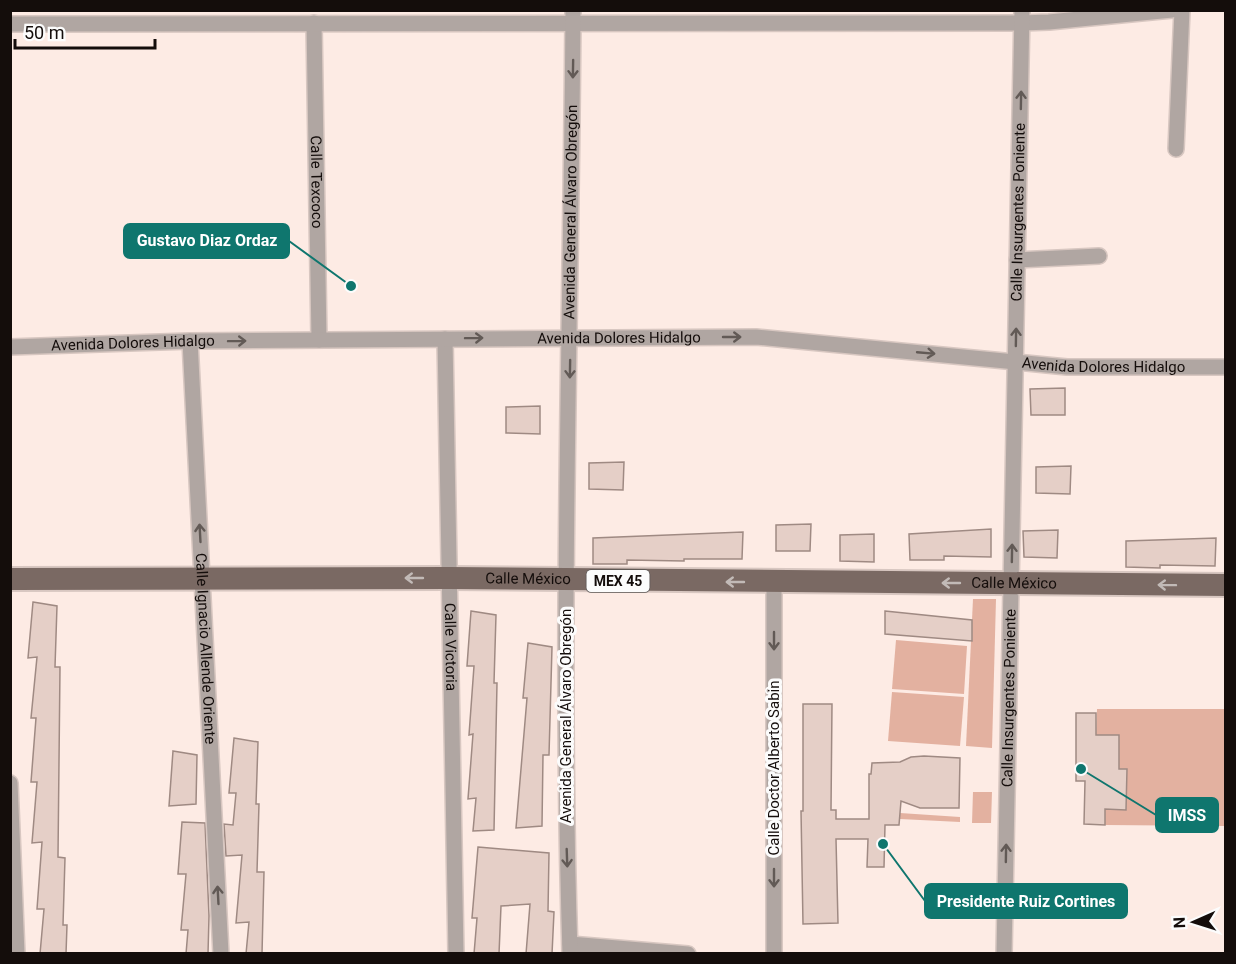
<svg xmlns="http://www.w3.org/2000/svg" width="1236" height="964" font-family="Roboto,sans-serif">
	<style>
		.green { fill: #e3b1a0 }
		.building { fill: #e5cfc7; stroke: #9f8a83; stroke-width: 1.5 }
		.lines { fill: none; stroke-linecap: round; stroke-linejoin: round }
		.minor-casing { stroke: #d8c7c1; stroke-width: 18 }
		.primary-casing { stroke: #d8c7c1; stroke-width: 26 }
		.minor { stroke: #b0a6a2; stroke-width: 15 }
		.primary { stroke: #7a6963; stroke-width: 22 }
		.oneway { stroke: #625a56 }
		.oneway2 { stroke: #c2bab7 }
		.labels { text-anchor: middle; dominant-baseline: central; stroke-width: 6; stroke-linejoin: round; paint-order: stroke }
		.shield { fill: #fcfcfc; stroke: #5a5553; stroke-width: 1.5 }
		.shield-label { font-size: 14px; font-weight: bold; fill: #140d0b }
		.street-label { font-size: 15px; fill: #140d0b; stroke: #fcfcfc }
		.leader { fill: none; stroke: #0f766e; stroke-width: 2 }
		.callout-dot { fill: #0f766e; stroke: #fcfcfc; stroke-width: 2 }
		.callout { fill: #0f766e; stroke: #0f766e; stroke-width: 2 }
		.callout-label { font-size: 16px; text-anchor: middle; font-weight: bold; fill: #fff }
	</style>
	<rect width="100%" height="100%" fill="#fdebe4"/>
	<g class="green">
		<path d="M973,599H996L992,748L966,746Z"/>
		<path d="M896,640L967,646L964,694L892,689Z"/>
		<path d="M892,692L964,697L960,746L888,741Z"/>
		<path d="M1097,709H1225V826L1105,825V809H1126L1127,770L1119,769V735H1096Z"/>
		<path d="M973,792H992L991,823H972Z"/>
		<path d="M900,813L960,817V822L900,819Z"/>
	</g>
	<g class="building">
		<path d="M1065,388V415H1031L1030,389Z"/>
		<path d="M540,406V434L506,433V407Z"/>
		<path d="M624,462L623,490L589,489V463Z"/>
		<path d="M1071,466L1070,494L1036,493V467Z"/>
		<path d="M811,524L810,551H776V525Z"/>
		<path d="M991,529V557L944,556V560H910L909,534Z"/>
		<path d="M1058,530L1057,558L1024,557L1023,531Z"/>
		<path d="M743,532L742,559H684V561L627,560V564H593V538Z"/>
		<path d="M874,534V562L840,561V535Z"/>
		<path d="M1216,538L1215,566L1160,565V568L1126,567V541Z"/>
		<path d="M33,602L57,606L55,667H60L58,857L65,858L63,925H67L66,954H40L44,909H37L42,842L32,843L37,782H31L36,718H31L37,657L28,658Z"/>
		<path d="M471,611L496,615L494,683H497L494,830L473,831L476,798L468,799L473,734L469,735L474,666H467Z"/>
		<path d="M885,611L972,620V641L885,634Z"/>
		<path d="M528,643L552,647L549,755H543L542,826L516,828L527,698H523Z"/>
		<path d="M803,704H832L831,810H836V819H869V774H871L872,763L900,762L911,757L924,756L960,758L959,808H920L901,801L899,825H885L884,867H867L868,839H836L838,923L803,924L801,811H803Z"/>
		<path d="M1076,713H1096V735H1119V769H1127L1126,810L1105,809V825L1084,824L1085,781H1076Z"/>
		<path d="M234,738L258,742L256,804H259L257,872H264L262,954H246L249,922L236,923L242,855L226,856L224,824L233,825L236,793H229Z"/>
		<path d="M173,751L197,755L196,804L169,806Z"/>
		<path d="M182,822L205,823L209,916L208,954H186L188,930H181L186,874H178Z"/>
		<path d="M478,847L549,853L548,911L554,912L552,954H526L530,904L501,906L499,954H474L477,918H472Z"/>
	</g>
	<g class="lines">
		<defs>
			<g id="minor">
				<path id="s1" d="M314,23L319,340"/>
				<path d="M10,24L1022,23L1049,22L1172,10"/>
				<path d="M1176,149L1182,10"/>
				<path d="M1017,260L1099,256"/>
				<path id="s2" d="M445,339L456,954"/>
				<path id="s3" d="M190,341L221,954"/>
				<path id="s4" d="M10,347L190,341L756,337L1067,367H1226"/>
				<path d="M10,783L17,954"/>
				<path d="M570,944L688,954"/>
				<path id="s5" d="M570,954C560,639 571,325 573,10"/>
				<path d="M774,954V583"/>
				<path id="s6" d="M1004,954L1022,10"/>
			</g>
			<g id="primary">
				<path id="s7" d="M10,579L449,578L1226,585"/>
			</g>
		</defs>
		<use href="#minor" class="minor-casing"/>
		<use href="#primary" class="primary-casing"/>
		<use href="#minor" class="minor"/>
		<use href="#primary" class="primary"/>
	</g>
	<defs><path id="oneway-shaft" d="M-6 0H5M1.5-3L5.5 0L1.5 3" fill="none" stroke-width="1.6" stroke-linecap="round" stroke-linejoin="round" transform="scale(1.5)"/></defs>
	<g class="oneway">
		<use href="#oneway-shaft" transform="translate(573 69) rotate(91)"/>
		<use href="#oneway-shaft" transform="translate(1021 100) rotate(-89)"/>
		<use href="#oneway-shaft" transform="translate(732 337)"/>
		<use href="#oneway-shaft" transform="translate(1016 337) rotate(-89)"/>
		<use href="#oneway-shaft" transform="translate(474 338) rotate(-1)"/>
		<use href="#oneway-shaft" transform="translate(237 341) rotate(-1)"/>
		<use href="#oneway-shaft" transform="translate(926 353) rotate(5)"/>
		<use href="#oneway-shaft" transform="translate(570 369) rotate(91)"/>
		<use href="#oneway-shaft" transform="translate(200 533) rotate(-93)"/>
		<use href="#oneway-shaft" transform="translate(1012 553) rotate(-89)"/>
		<use href="#oneway-shaft" transform="translate(774 641) rotate(90)"/>
		<use href="#oneway-shaft" transform="translate(1006 853) rotate(-89)"/>
		<use href="#oneway-shaft" transform="translate(567 858) rotate(88)"/>
		<use href="#oneway-shaft" transform="translate(774 878) rotate(90)"/>
		<use href="#oneway-shaft" transform="translate(218 895) rotate(-93)"/>
	</g>
	<g class="oneway2">
		<use href="#oneway-shaft" transform="translate(414 578) rotate(180)"/>
		<use href="#oneway-shaft" transform="translate(735 582) rotate(-180)"/>
		<use href="#oneway-shaft" transform="translate(951 583) rotate(-180)"/>
		<use href="#oneway-shaft" transform="translate(1167 585) rotate(-179)"/>
	</g>
	<g class="labels">
		<rect class="shield" x="586.5" y="570" width="63" height="22" rx="4.5"/>
		<g class="shield-label">
			<text x="618" y="581">MEX 45</text>
		</g>
		<g class="street-label">
			<text stroke="none"><textPath href="#s1" startOffset="159">Calle Texcoco</textPath></text>
			<text stroke="none"><textPath href="#s5" startOffset="742">Avenida General Álvaro Obregón</textPath></text>
			<text stroke="none"><textPath href="#s6" startOffset="742">Calle Insurgentes Poniente</textPath></text>
			<text stroke="none"><textPath href="#s4" startOffset="609">Avenida Dolores Hidalgo</textPath></text>
			<text stroke="none"><textPath href="#s4" startOffset="123">Avenida Dolores Hidalgo</textPath></text>
			<text stroke="none"><textPath href="#s4" startOffset="1095">Avenida Dolores Hidalgo</textPath></text>
			<text stroke="none"><textPath href="#s7" startOffset="518">Calle México</textPath></text>
			<text stroke="none"><textPath href="#s7" startOffset="1004">Calle México</textPath></text>
			<text stroke="none"><textPath href="#s2" startOffset="308">Calle Victoria</textPath></text>
			<text stroke="none"><textPath href="#s3" startOffset="308">Calle Ignacio Allende Oriente</textPath></text>
			<text stroke="none"><textPath href="#s6" startOffset="256">Calle Insurgentes Poniente</textPath></text>
			<text transform="translate(566 716) rotate(-90)">Avenida General Álvaro Obregón</text>
			<text transform="translate(774 768) rotate(-90)">Calle Doctor Alberto Sabin</text>
		</g>
	</g>
	<path class="leader" d="M351 286L289 241M1081 769L1156 815M883 844L925 901"/>
	<g class="callout-dot">
		<circle cx="351" cy="286" r="6"/>
		<circle cx="1081" cy="769" r="6"/>
		<circle cx="883" cy="844" r="6"/>
	</g>
	<g class="callout">
		<rect x="124" y="224" width="165" height="34" rx="6"/>
		<rect x="1156" y="798" width="62" height="34" rx="6"/>
		<rect x="925" y="884" width="202" height="34" rx="6"/>
	</g>
	<g class="callout-label">
		<text x="207" y="246">Gustavo Diaz Ordaz</text>
		<text x="1187" y="821">IMSS</text>
		<text x="1026" y="907">Presidente Ruiz Cortines</text>
	</g>
	<rect width="1236" height="964" fill="none" stroke="#140d0b" stroke-width="24"/>
	<g transform="translate(1194 922) rotate(267)" stroke="#fcfcfc" stroke-width="4.5" paint-order="stroke">
	<path d="M0-4.5L10 22L0 15L-10 22Z" fill="#140d0b"/>
	<text y="-9" font-size="16" font-weight="bold" text-anchor="middle" fill="#140d0b">N</text>
	</g>
	<path d="M15 39v9h140v-9" fill="none" stroke="#140d0b" stroke-width="3"/>
	<text x="24" y="39" font-size="18" fill="#140d0b" stroke="#fcfcfc" stroke-width="4.5" paint-order="stroke">50 m</text>
</svg>
